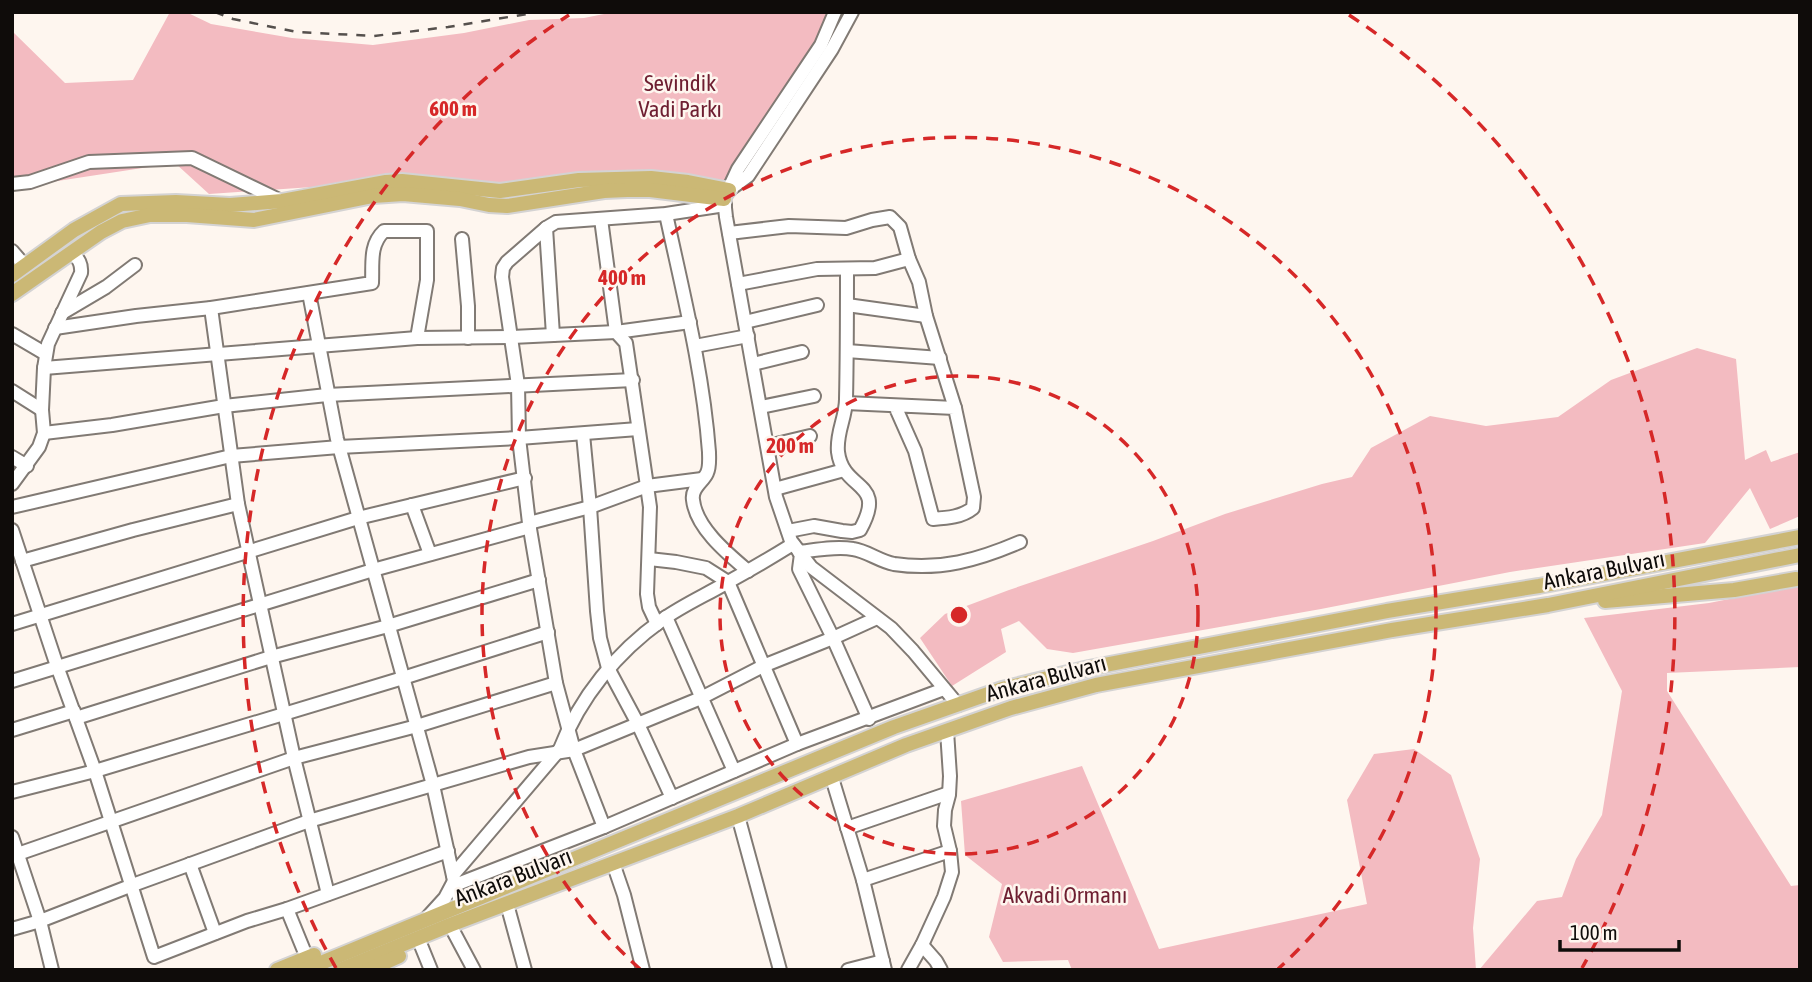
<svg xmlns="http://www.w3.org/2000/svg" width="1812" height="982" font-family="'Asap Condensed',sans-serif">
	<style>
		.green { fill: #f3bbc1 }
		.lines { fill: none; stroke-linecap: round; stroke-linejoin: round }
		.minor-casing { stroke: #817a74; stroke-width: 16 }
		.major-casing { stroke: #d4d3d3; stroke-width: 18 }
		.minor { stroke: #fff; stroke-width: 12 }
		.major { stroke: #cbb875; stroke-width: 14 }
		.rail { stroke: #55504d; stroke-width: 2.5; stroke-dasharray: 9 9; stroke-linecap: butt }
		.ring { fill: none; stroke: #d62828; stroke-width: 3.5; stroke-dasharray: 12 9 }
		.labels { text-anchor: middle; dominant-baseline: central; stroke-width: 5; stroke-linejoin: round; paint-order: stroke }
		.park-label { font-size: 23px; fill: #6e1e31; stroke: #fef6ef }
		.street-label { font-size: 23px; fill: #0f0c0a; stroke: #fef6ef }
		.centre { fill: #d62828; stroke: #fef6ef; stroke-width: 3.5 }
		.ring-label { font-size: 21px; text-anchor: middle; font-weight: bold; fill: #d62828; stroke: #fef6ef; stroke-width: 5; stroke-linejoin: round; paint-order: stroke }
	</style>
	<rect width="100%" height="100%" fill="#fef6ef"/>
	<g class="green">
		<path d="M170,12H186L211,24L292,38L373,45L464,33L529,20L584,18L614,12H826L819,49L729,190L688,182L531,187L386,182L209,194L175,163L51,182L12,178V31L65,83L133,80Z"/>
		<path d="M1697,348L1736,359L1745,460L1766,450L1771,462L1800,452V516L1770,529L1750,488L1705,543L1510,572L1321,609L1073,653L1047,649L1019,621L1001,629L1006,652L952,686L920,638L945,614L1009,590L1153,541L1225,514L1322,484L1352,477L1371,448L1430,416L1486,426L1558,417L1611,380Z"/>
		<path d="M1800,585V667L1667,673V691L1791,886L1800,885V970H1479L1537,901L1562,897L1576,859L1602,815L1622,691L1584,618L1709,603Z"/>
		<path d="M1414,749L1451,775L1480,859L1473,928L1476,970H1072L1068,960L1003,962L989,937L1002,884L965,855L961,801L1082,766L1159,949L1367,904L1347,800L1374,754Z"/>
	</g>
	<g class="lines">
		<defs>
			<g id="minor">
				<path d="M835,12L821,45L738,169L724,199L726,217L776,497L791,541L811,567L891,628L913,651L958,705"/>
				<path d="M12,184L30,182L89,162L192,158L281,201"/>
				<path d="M729,190L748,176L832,49L852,12"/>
				<path d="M666,214C683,293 703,371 709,452C709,458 710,467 707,473C703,482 691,488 693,500C696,528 728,554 748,571"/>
				<path d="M601,219L616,332L626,343L647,486L650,507L647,594L649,607L657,624"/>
				<path d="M546,228L553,335"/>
				<path d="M729,233L789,226L846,228L872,220L890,217L900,227L909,259L919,282L926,316L955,408"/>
				<path d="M462,239L468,306V338"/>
				<path d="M12,251L25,266"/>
				<path d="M738,284L817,269L875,268L909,259"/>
				<path d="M309,293L337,439L433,785L455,885L461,905"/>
				<path d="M847,305L926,316"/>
				<path d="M211,308L238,504L294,758L328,894"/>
				<path d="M62,313L106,287L135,265"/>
				<path d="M745,322L817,305"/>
				<path d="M55,328L136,316L211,308L372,283C373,264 369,245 384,231H427V280L417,338"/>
				<path d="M12,334L46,354"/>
				<path d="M695,346L748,336"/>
				<path d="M847,351L940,358"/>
				<path d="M753,364L802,352"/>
				<path d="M44,368L417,338L512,337L616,332L690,322"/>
				<path d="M12,391L42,410"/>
				<path d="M846,403L955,408L974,497L973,508C962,517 947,518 933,519L915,451L895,406"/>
				<path d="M761,407L814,396"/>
				<path d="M44,433L112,425L224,406L327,395L633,380"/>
				<path d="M583,434L590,507L597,611L600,638L608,668L638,724L672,798"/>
				<path d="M768,446L810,436"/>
				<path d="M12,457L27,466"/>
				<path d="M12,484L39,447L44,433L42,410L44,368L48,344L81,273C82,263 78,259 72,252"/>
				<path d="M775,489L844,470"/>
				<path d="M412,505L430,554"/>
				<path d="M12,507L231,456L339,447L519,438L638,429"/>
				<path d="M529,523L590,507L647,486L702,479"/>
				<path d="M12,530L57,666L95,771L154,957L247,921L287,909L448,851"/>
				<path d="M788,531L814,526L842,531L852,532L860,530C888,480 843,492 838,452C836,432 846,418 846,399C847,356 847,312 847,269"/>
				<path d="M799,552C816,550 836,546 853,549C867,551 879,561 894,564C940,571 978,560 1020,542"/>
				<path d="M801,554L799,569L833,638L869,719"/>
				<path d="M649,559L676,562L706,568L728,582L797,744"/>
				<path d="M22,561L133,530L238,504"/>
				<path d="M666,617L734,771"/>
				<path d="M12,624L358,518L525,478"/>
				<path d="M12,681L373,570L530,527"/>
				<path d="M76,718L271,657L388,626L539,580"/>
				<path d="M12,730L74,711"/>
				<path d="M832,778L863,880L885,970"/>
				<path d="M12,792L95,771L403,678L548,632"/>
				<path d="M738,816L780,970"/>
				<path d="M604,827L574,750L556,683L529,523L519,438L518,385L502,277L503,268L507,262L546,228L556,222L666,214L725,205"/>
				<path d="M847,828L949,793"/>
				<path d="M12,837L40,921L52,970"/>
				<path d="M12,856L294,758L417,726L556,683"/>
				<path d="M613,863L624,895L643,970"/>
				<path d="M190,864L215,933"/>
				<path d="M453,875L560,749C580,697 617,652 662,620C683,605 706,595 728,582C750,570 772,557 793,544"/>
				<path d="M863,880L950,851"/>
				<path d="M455,885L604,827L797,744L944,689"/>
				<path d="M507,904L525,970"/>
				<path d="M287,909L307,958"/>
				<path d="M425,920L445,898L454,881"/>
				<path d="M450,925L474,970"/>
				<path d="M12,929L40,921L130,886L309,821L529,757L574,750L701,698L763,666L833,638L877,618"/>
				<path d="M418,938L431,970"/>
				<path d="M922,945L936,961L941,970"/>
				<path d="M848,970L883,961"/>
				<path d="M908,970L922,945L944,897L952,872L950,851L944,826L945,810L949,795L950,776L947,731"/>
			</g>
			<g id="major">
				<path d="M12,275L74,230L121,204L176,202L230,205L282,201L386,182L402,181L500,191L579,180L651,178L688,182L729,190"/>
				<path d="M12,294L101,232L122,221L150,215H187L254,220L373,196L403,194L460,199L489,205L507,206L604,191L627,190H650L724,199"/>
				<path d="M1605,601L1734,590L1796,579"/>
				<path d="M277,970L314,955"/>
				<path d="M304,970L894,727L1002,689L1089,668L1387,611L1539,586L1800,537"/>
				<path d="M340,970L450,925L738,816L906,745L1011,708L1096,685L1392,630L1548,605L1800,555"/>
				<path d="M368,970L399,956"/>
			</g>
		</defs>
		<use href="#minor" class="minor-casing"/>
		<use href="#major" class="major-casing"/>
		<use href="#minor" class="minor"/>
		<use href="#major" class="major"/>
		<path class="rail" d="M215,12L233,19L297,32L374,36L448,27L539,12"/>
	</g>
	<g class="ring">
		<circle cx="959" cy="615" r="239"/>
		<path d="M640 969A477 477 0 1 1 1278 969"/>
		<path d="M336 968A716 716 0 0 1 569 15M1349 15A716 716 0 0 1 1582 968"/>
	</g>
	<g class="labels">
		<g class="park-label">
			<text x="680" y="83">Sevindik<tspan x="680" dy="26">Vadi Parkı</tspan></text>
			<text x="1065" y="895">Akvadi Ormanı</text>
		</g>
		<g class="street-label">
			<text transform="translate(1604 570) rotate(-11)">Ankara Bulvarı</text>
			<text transform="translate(1046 678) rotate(-15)">Ankara Bulvarı</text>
			<text transform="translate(513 877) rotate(-21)">Ankara Bulvarı</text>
		</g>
	</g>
	<circle cx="959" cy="615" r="10" class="centre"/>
	<g class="ring-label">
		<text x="453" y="116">600 m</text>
		<text x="622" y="285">400 m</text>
		<text x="790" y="453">200 m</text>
	</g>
	<rect width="1812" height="982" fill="none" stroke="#0f0c0a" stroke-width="28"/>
	<path d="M1560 940v10h119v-10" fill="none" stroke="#0f0c0a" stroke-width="3.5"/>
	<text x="1570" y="940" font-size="21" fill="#0f0c0a" stroke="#fef6ef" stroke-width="5" paint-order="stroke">100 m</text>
</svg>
